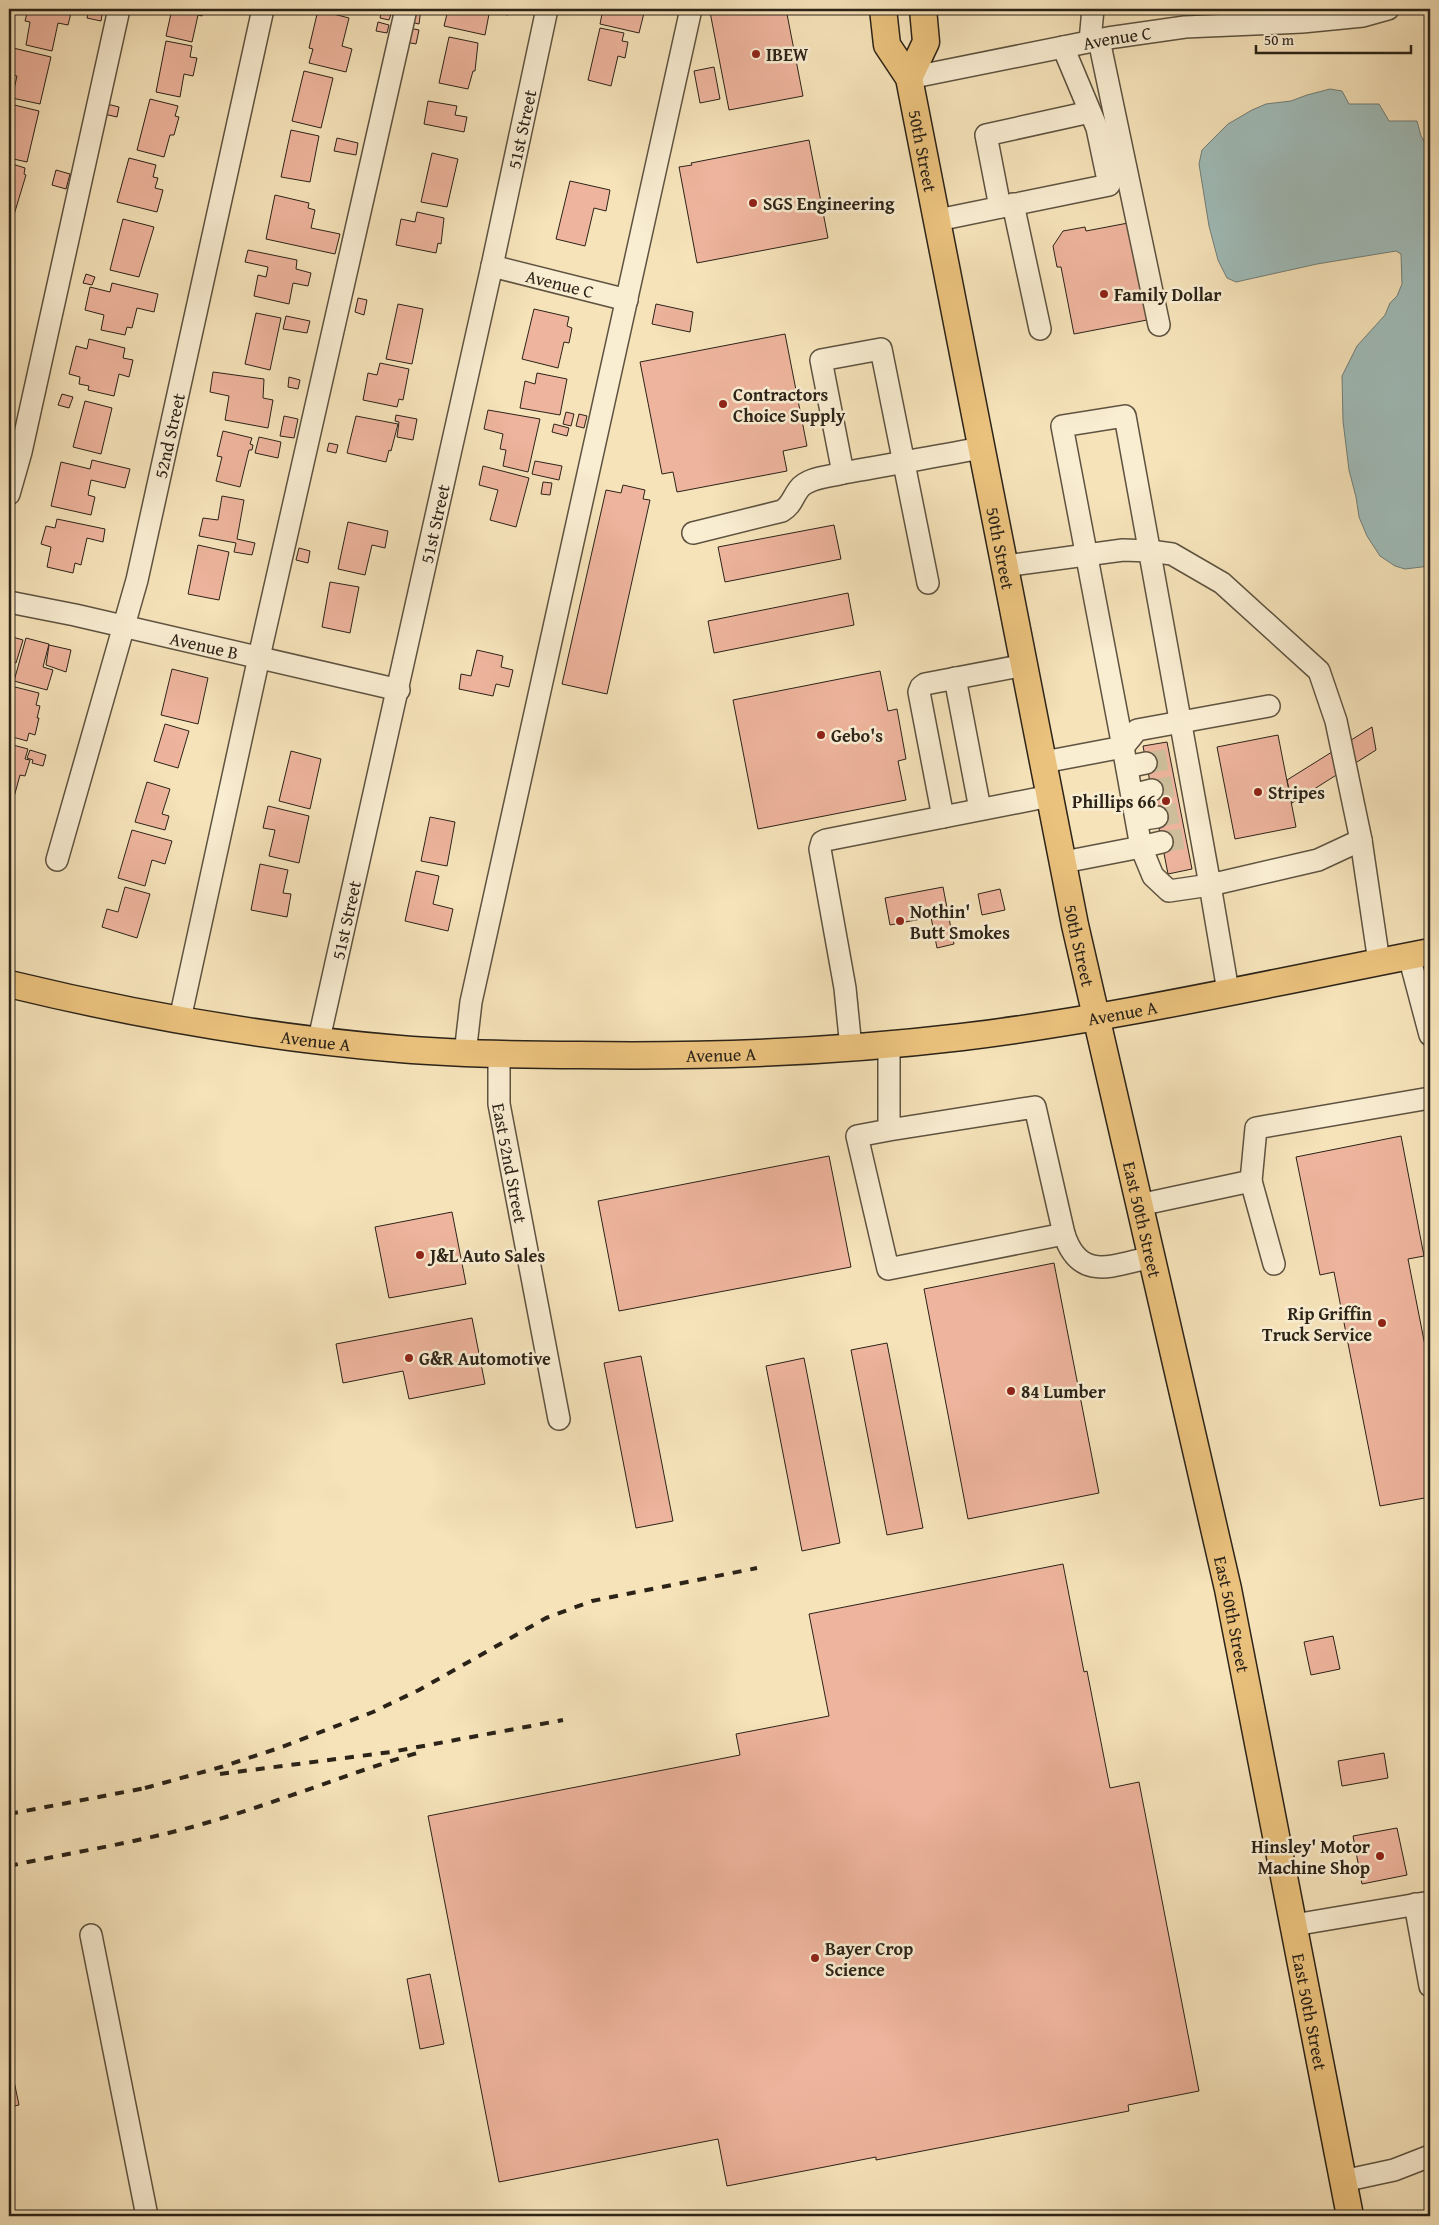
<svg xmlns="http://www.w3.org/2000/svg" width="1439" height="2225" font-family="'Gentium Book Plus',serif">
	<style>
		.water { fill: #a0bcb9; stroke: #717f79 }
		.building { fill: #eeb49d; stroke: #2b2318 }
		.lines { fill: none; stroke-linecap: round; stroke-linejoin: round }
		.minor-tunnel { stroke: #cdbd9a; stroke-width: 21; stroke-dasharray: 21 11; stroke-linecap: butt }
		.minor-casing { stroke: #5e5340; stroke-width: 24 }
		.major-casing { stroke: #2b2318; stroke-width: 29 }
		.minor { stroke: #f9edd2; stroke-width: 21 }
		.major { stroke: #ebc27d; stroke-width: 26 }
		.rail { stroke: #2b2318; stroke-width: 4; stroke-dasharray: 9 9; stroke-linecap: butt }
		.poi-dot { fill: #8f2418; stroke: #f9edd2; stroke-width: 2 }
		.labels { text-anchor: middle; dominant-baseline: central; stroke-width: 5; stroke-linejoin: round; paint-order: stroke }
		.street-label { font-size: 18px; fill: #2b2318; stroke: #f9edd2 }
		.poi-label { font-size: 18px; font-weight: bold; fill: #2b2318; stroke: #f9edd2; text-anchor: start }
	</style>
	<rect width="100%" height="100%" fill="#f6e3ba"/>
	<filter id="stains"><feTurbulence type="fractalNoise" baseFrequency=".004" numOctaves="4"/><feColorMatrix values="0 0 0 0 .2 0 0 0 0 .09 0 0 0 0 .02 0 0 0 .5 -.17"/></filter>
	<radialGradient id="worn" r=".72"><stop offset=".6" stop-color="#630" stop-opacity="0"/><stop offset="1" stop-color="#630" stop-opacity=".3"/></radialGradient>
	<path class="water" d="M1330,89L1342,91L1349,104H1379L1389,121H1417L1421,136L1426,144H1430V566L1405,569L1395,566L1380,556L1367,536L1359,517L1356,497L1349,470L1343,421L1342,376L1357,346L1385,315L1390,303L1397,296L1402,284L1401,254L1396,251L1317,264L1236,282L1227,278L1218,260L1209,226L1199,164L1202,150L1228,124L1252,110L1266,104L1291,101L1307,95Z"/>
	<g class="building">
		<path d="M28,9H72L68,25L58,23L52,51L26,45L30,22L25,21Z"/>
		<path d="M89,9H103L101,21L87,18Z"/>
		<path d="M172,9H203L202,16L198,15L192,42L166,36Z"/>
		<path d="M382,9L392,11L389,20L380,18Z"/>
		<path d="M413,9H421L419,24L410,22Z"/>
		<path d="M464,9H490L485,35L444,26L448,10L463,14Z"/>
		<path d="M493,9H509L508,15L492,12Z"/>
		<path d="M603,9H645L639,33L600,24Z"/>
		<path d="M724,9H786L803,96L729,110L710,12Z"/>
		<path d="M318,10L349,18L342,46L352,49L346,72L309,63L313,49L309,48Z"/>
		<path d="M378,22L389,25L387,33L376,31Z"/>
		<path d="M409,28L419,30L416,44L406,42Z"/>
		<path d="M600,28L624,33L622,41L628,42L625,58L618,56L611,86L588,80Z"/>
		<path d="M449,37L478,43L475,71H473L468,89L439,83Z"/>
		<path d="M166,41L192,46L190,57L197,58L193,76L184,74L180,97L156,92Z"/>
		<path d="M9,47L51,57L40,104L12,98L17,76L9,74Z"/>
		<path d="M714,67L720,99L700,103L694,71Z"/>
		<path d="M304,71L333,78L321,128L292,121Z"/>
		<path d="M150,99L178,106L175,116L179,117L174,135H170L164,157L137,150Z"/>
		<path d="M428,101L457,106L455,115L467,117L464,132L424,124Z"/>
		<path d="M10,104L39,111L27,162L9,158Z"/>
		<path d="M107,104L119,107L117,117L104,114Z"/>
		<path d="M291,130L319,136L310,182L281,177Z"/>
		<path d="M337,138L358,143L356,155L334,151Z"/>
		<path d="M809,140L828,238L697,263L679,167L692,165L691,163Z"/>
		<path d="M432,153L458,159L447,207L421,202Z"/>
		<path d="M129,158L156,165L153,177L158,178L155,188L163,190L157,212L117,202Z"/>
		<path d="M9,163L25,168L24,174L26,175L13,218L9,217Z"/>
		<path d="M56,170L70,174L66,189L52,185Z"/>
		<path d="M570,181L610,190L606,211L594,208L585,246L556,239Z"/>
		<path d="M275,195L309,203L308,208L315,210L311,228L340,234L335,254L266,239Z"/>
		<path d="M417,212L444,218L441,244L438,243L436,253L396,245L401,219L415,222Z"/>
		<path d="M123,219L154,227L139,277L110,270Z"/>
		<path d="M9,220L13,221L9,237Z"/>
		<path d="M1128,223L1147,320L1074,334L1061,267H1057L1053,246L1063,231L1085,227L1086,231Z"/>
		<path d="M248,250L297,260L296,269L311,273L308,286L293,283L289,304L254,296L258,275L266,277L268,267L245,262Z"/>
		<path d="M86,274L95,277L92,285L83,283Z"/>
		<path d="M112,283L158,294L154,312L137,308L132,328L127,327L125,335L101,330L104,315L85,310L90,287L110,292Z"/>
		<path d="M358,298L367,300L364,315L355,312Z"/>
		<path d="M398,304L423,309L412,364L386,359Z"/>
		<path d="M656,304L693,312L690,332L652,324Z"/>
		<path d="M534,309L569,317L567,326L572,328L569,343L564,342L558,368L522,359Z"/>
		<path d="M256,313L281,318L270,370L245,364Z"/>
		<path d="M286,316L310,321L307,333L283,329Z"/>
		<path d="M785,334L807,446L783,451L787,471L677,492L673,472L662,474L640,362Z"/>
		<path d="M89,339L125,348L123,358L133,360L129,377L119,374L114,396L88,390L89,386L79,384L80,377L69,374L76,346L87,349Z"/>
		<path d="M380,363L409,369L403,400L399,399L397,407L363,400L368,373L377,375Z"/>
		<path d="M213,372L264,379L263,398L273,400L268,428L225,420L229,396L210,392Z"/>
		<path d="M537,373L567,379L560,415L520,408L525,381L535,384Z"/>
		<path d="M289,377L300,380L298,389L288,387Z"/>
		<path d="M62,394L73,397L69,408L58,405Z"/>
		<path d="M85,401L112,408L101,454L73,447Z"/>
		<path d="M488,410L540,419L528,472L503,466L506,450L500,449L503,434L484,429Z"/>
		<path d="M566,412L574,414L571,426L563,424Z"/>
		<path d="M579,414L587,416L584,428L576,426Z"/>
		<path d="M396,415L417,419L413,440L397,437L399,422L395,421Z"/>
		<path d="M284,416L298,419L294,438L280,436Z"/>
		<path d="M356,416L398,424L391,451L389,450L386,462L347,453Z"/>
		<path d="M554,424L569,428L567,436L552,432Z"/>
		<path d="M223,431L252,438L250,444L253,445L252,450H249L240,487L216,481L222,457L217,456Z"/>
		<path d="M259,437L281,442L278,458L255,453Z"/>
		<path d="M329,443L338,445L336,453L327,451Z"/>
		<path d="M92,460L130,469L125,488L91,480L88,495L95,497L91,515L51,506L61,462L90,469Z"/>
		<path d="M535,461L562,466L559,480L532,474Z"/>
		<path d="M483,466L529,478L516,527L490,520L498,490L479,485Z"/>
		<path d="M543,482L552,483L550,495L541,494Z"/>
		<path d="M623,485L645,490L643,499L650,500L607,694L562,684L606,490L621,493Z"/>
		<path d="M222,496L244,500L237,539L255,543L252,555L234,552L236,543L199,536L203,518L218,520Z"/>
		<path d="M57,519L105,529L103,542L87,538L81,565L75,563L73,573L47,567L51,547L41,544L46,526L55,528Z"/>
		<path d="M348,522L388,531L385,548L372,545L365,575L338,569Z"/>
		<path d="M834,525L841,559L725,582L718,547Z"/>
		<path d="M198,545L229,552L219,600L188,594Z"/>
		<path d="M299,548L310,551L308,563L296,560Z"/>
		<path d="M330,582L359,587L350,633L322,627Z"/>
		<path d="M848,593L854,625L714,653L708,621Z"/>
		<path d="M9,636L23,640L16,663L9,661Z"/>
		<path d="M26,638L49,644L43,667L53,670L47,690L14,681Z"/>
		<path d="M49,645L71,650L66,672L46,665Z"/>
		<path d="M477,650L503,656L501,667L513,670L509,687L496,684L493,696L459,689L461,674L471,676Z"/>
		<path d="M172,669L208,678L198,724L161,715Z"/>
		<path d="M880,671L888,711L897,709L906,759L898,761L906,800L758,829L733,700Z"/>
		<path d="M15,687L39,693L36,705L40,706L37,718H39L35,735L29,733L27,741L9,736V713Z"/>
		<path d="M165,724L189,731L178,768L154,761Z"/>
		<path d="M1372,727L1376,750L1292,803L1287,780Z"/>
		<path d="M1278,735L1296,827L1235,839L1217,747Z"/>
		<path d="M1167,742L1192,869L1168,874L1143,746Z"/>
		<path d="M9,744L28,749L25,759L30,760L25,776L20,775L14,797L9,795Z"/>
		<path d="M30,750L46,755L43,766L32,763L33,760L27,758Z"/>
		<path d="M291,751L321,759L310,809L279,801Z"/>
		<path d="M147,782L170,789L162,814L169,816L165,830L135,822Z"/>
		<path d="M268,806L309,816L299,863L269,856L275,830L263,828Z"/>
		<path d="M430,817L455,822L447,866L421,861Z"/>
		<path d="M132,830L172,841L165,864L152,860L145,886L118,878Z"/>
		<path d="M260,864L288,870L283,893L291,894L287,917L251,910Z"/>
		<path d="M416,871L439,876L433,904L453,909L448,931L405,921Z"/>
		<path d="M125,887L150,894L137,938L102,927L107,909L118,912Z"/>
		<path d="M943,887L954,944L937,948L931,917L890,925L885,898Z"/>
		<path d="M1000,889L1005,910L982,915L978,894Z"/>
		<path d="M1401,1136L1424,1256L1408,1259L1430,1371V1497L1380,1506L1334,1272L1320,1275L1296,1157Z"/>
		<path d="M829,1156L851,1267L619,1311L598,1201Z"/>
		<path d="M452,1212L466,1284L389,1298L375,1227Z"/>
		<path d="M1054,1263L1099,1493L968,1519L924,1289Z"/>
		<path d="M472,1318L485,1384L409,1399L403,1371L343,1383L336,1344Z"/>
		<path d="M887,1343L923,1528L887,1535L851,1350Z"/>
		<path d="M641,1356L673,1521L636,1528L604,1363Z"/>
		<path d="M804,1358L840,1543L802,1551L766,1366Z"/>
		<path d="M1063,1564L1084,1672L1087,1671L1110,1788L1139,1782L1199,2091L1128,2105L1129,2111L876,2160V2157L727,2186L718,2139L499,2182L428,1816L740,1755L736,1734L829,1716L809,1614Z"/>
		<path d="M1333,1636L1340,1669L1311,1675L1304,1642Z"/>
		<path d="M1384,1753L1388,1778L1342,1786L1338,1761Z"/>
		<path d="M1397,1828L1407,1875L1362,1884L1353,1836Z"/>
		<path d="M430,1974L444,2044L420,2049L407,1979Z"/>
		<path d="M14,2081L19,2105L9,2107V2082Z"/>
	</g>
	<g class="lines">
		<g class="minor-tunnel">
			<path d="M1146,763L1170,759"/>
			<path d="M1152,790L1176,786"/>
			<path d="M1157,817L1181,812"/>
			<path d="M1162,842L1186,838"/>
		</g>
		<defs>
			<g id="minor">
				<path d="M1099,40L1159,325"/>
				<path d="M1090,41L1093,9"/>
				<path id="s1" d="M909,78L1108,38L1185,27L1302,22L1363,16L1388,9"/>
				<path d="M1013,204L1040,329"/>
				<path d="M1000,207L986,135L1090,112"/>
				<path d="M938,220L1109,185L1097,128L1063,47"/>
				<path id="s2" d="M492,266L627,300"/>
				<path d="M9,494L21,452L119,9"/>
				<path d="M693,533L782,511C792,505 792,498 799,489C808,477 830,477 843,473"/>
				<path d="M1005,566L1123,550L1150,551L1172,554L1222,583L1319,671L1336,721L1361,840L1379,962"/>
				<path d="M928,583L881,349L821,360L843,473C890,465 936,456 982,448"/>
				<path id="s3" d="M9,602L75,615L399,690"/>
				<path d="M955,678L980,809"/>
				<path d="M1123,747L1062,426L1125,416L1210,885L1318,860L1361,840"/>
				<path d="M1123,747L1137,730L1269,706"/>
				<path d="M1044,762L1123,747L1141,847L1064,862"/>
				<path d="M1127,767L1146,763"/>
				<path d="M1132,795L1152,790"/>
				<path d="M943,817L919,692L921,687L925,684L1025,665"/>
				<path d="M1137,820L1157,817"/>
				<path d="M1162,842L1141,847L1153,876L1169,891L1210,885L1228,991"/>
				<path id="s4" d="M57,860L137,580L263,9"/>
				<path d="M1409,956L1430,1035"/>
				<path d="M180,1019L259,657L406,9"/>
				<path id="s5" d="M319,1039L492,266L547,9"/>
				<path d="M889,1045V1130L857,1136L888,1269L1064,1234L1035,1107L889,1130"/>
				<path d="M851,1048L845,988L820,849L822,842L826,840L1050,796"/>
				<path d="M465,1054L471,1002L691,9"/>
				<path id="s6" d="M499,1054V1104L559,1419"/>
				<path d="M1251,1181L1274,1264"/>
				<path d="M1139,1205L1251,1181L1256,1128L1430,1098"/>
				<path d="M1064,1234C1080,1283 1113,1265 1152,1257"/>
				<path d="M1415,1904L1430,1986"/>
				<path d="M1294,1925L1430,1902"/>
				<path d="M91,1935L147,2216"/>
				<path d="M1343,2181L1394,2170L1430,2156"/>
			</g>
			<g id="major">
				<path id="s7" d="M883,9L887,45L909,78L1075,925L1228,1589L1350,2216"/>
				<path d="M909,78L926,42L923,9"/>
				<path id="s8" d="M9,984C137,1015 269,1038 400,1049C460,1054 520,1055 580,1055C708,1057 835,1052 962,1037C1119,1018 1275,982 1430,952"/>
			</g>
		</defs>
		<use href="#minor" class="minor-casing"/>
		<use href="#major" class="major-casing"/>
		<use href="#minor" class="minor"/>
		<use href="#major" class="major"/>
		<g class="rail">
			<path d="M220,1774L391,1752L563,1720"/>
			<path d="M145,1788L221,1767L279,1748L373,1712L419,1690L546,1618L592,1601L757,1568"/>
			<path d="M9,1814L151,1787"/>
			<path d="M9,1866C78,1851 148,1841 216,1820C284,1800 349,1773 417,1753"/>
		</g>
	</g>
	<g class="poi-dot">
		<circle cx="756" cy="54" r="5"/>
		<circle cx="753" cy="203" r="5"/>
		<circle cx="1104" cy="294" r="5"/>
		<circle cx="723" cy="404" r="5"/>
		<circle cx="821" cy="735" r="5"/>
		<circle cx="1258" cy="792" r="5"/>
		<circle cx="1166" cy="801" r="5"/>
		<circle cx="900" cy="921" r="5"/>
		<circle cx="420" cy="1255" r="5"/>
		<circle cx="1382" cy="1323" r="5"/>
		<circle cx="409" cy="1358" r="5"/>
		<circle cx="1011" cy="1391" r="5"/>
		<circle cx="1380" cy="1856" r="5"/>
		<circle cx="815" cy="1958" r="5"/>
	</g>
	<g class="labels">
		<g class="street-label">
			<text stroke="none"><textPath href="#s1" startOffset="212">Avenue C</textPath></text>
			<text stroke="none"><textPath href="#s5" startOffset="932">51st Street</textPath></text>
			<text stroke="none"><textPath href="#s7" startOffset="150">50th Street</textPath></text>
			<text stroke="none"><textPath href="#s2" startOffset="70">Avenue C</textPath></text>
			<text stroke="none"><textPath href="#s4" startOffset="439">52nd Street</textPath></text>
			<text stroke="none"><textPath href="#s5" startOffset="528">51st Street</textPath></text>
			<text stroke="none"><textPath href="#s7" startOffset="555">50th Street</textPath></text>
			<text stroke="none"><textPath href="#s3" startOffset="200">Avenue B</textPath></text>
			<text stroke="none"><textPath href="#s5" startOffset="122">51st Street</textPath></text>
			<text stroke="none"><textPath href="#s7" startOffset="960">50th Street</textPath></text>
			<text stroke="none"><textPath href="#s8" startOffset="1122">Avenue A</textPath></text>
			<text stroke="none"><textPath href="#s8" startOffset="312">Avenue A</textPath></text>
			<text stroke="none"><textPath href="#s8" startOffset="718">Avenue A</textPath></text>
			<text stroke="none"><textPath href="#s6" startOffset="110">East 52nd Street</textPath></text>
			<text stroke="none"><textPath href="#s7" startOffset="1241">East 50th Street</textPath></text>
			<text stroke="none"><textPath href="#s7" startOffset="1646">East 50th Street</textPath></text>
			<text stroke="none"><textPath href="#s7" startOffset="2051">East 50th Street</textPath></text>
		</g>
		<g class="poi-label">
			<text x="766" y="54">IBEW</text>
			<text x="763" y="203">SGS Engineering</text>
			<text x="1114" y="294">Family Dollar</text>
			<text x="733" y="394">Contractors<tspan x="733" dy="21">Choice Supply</tspan></text>
			<text x="831" y="735">Gebo's</text>
			<text x="1268" y="792">Stripes</text>
			<text x="1156" y="801" text-anchor="end">Phillips 66</text>
			<text x="910" y="911">Nothin'<tspan x="910" dy="21">Butt Smokes</tspan></text>
			<text x="430" y="1255">J&amp;L Auto Sales</text>
			<text x="1372" y="1313" text-anchor="end">Rip Griffin<tspan x="1372" dy="21">Truck Service</tspan></text>
			<text x="419" y="1358">G&amp;R Automotive</text>
			<text x="1021" y="1391">84 Lumber</text>
			<text x="1370" y="1846" text-anchor="end">Hinsley' Motor<tspan x="1370" dy="21">Machine Shop</tspan></text>
			<text x="825" y="1948">Bayer Crop<tspan x="825" dy="21">Science</tspan></text>
		</g>
	</g>
	<rect width="1439" height="2225" fill="none" stroke="#f6e3ba" stroke-width="30"/>
	<rect x="10" y="10" width="1419" height="2205" fill="none" stroke="#2b2318" stroke-width="2.5"/>
	<rect x="15" y="15" width="1409" height="2195" fill="none" stroke="#2b2318"/>
	<path d="M1256 45v8h155v-8" fill="none" stroke="#2b2318" stroke-width="2.5"/>
	<text x="1264" y="45" font-size="15" fill="#2b2318" stroke="#f9edd2" stroke-width="4" paint-order="stroke">50 m</text>
	<rect width="100%" height="100%" filter="url(#stains)"/>
	<rect width="100%" height="100%" fill="url(#worn)"/>
</svg>
